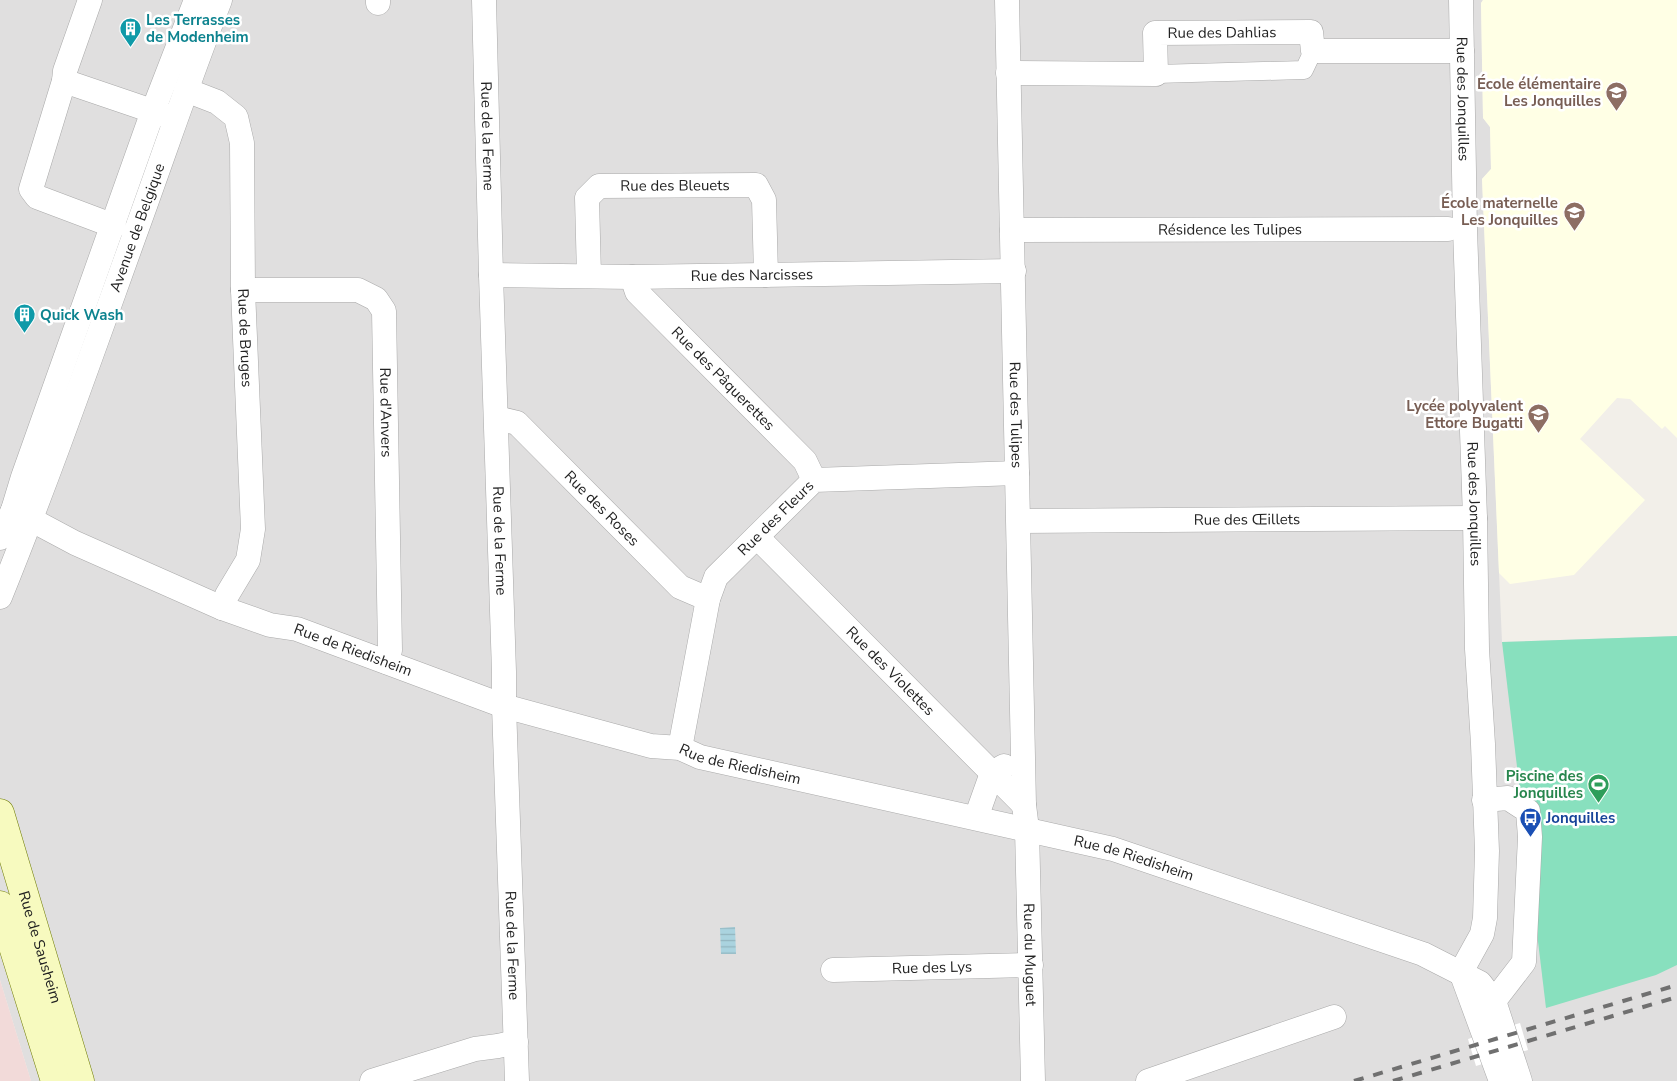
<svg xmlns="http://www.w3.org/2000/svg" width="1677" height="1081" font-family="'Nunito Sans',sans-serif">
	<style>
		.residential { fill: #e0dfdf }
		.commercial { fill: #f2dad9 }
		.education { fill: #ffffe5 }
		.pitch { fill: #88e0be }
		.water { fill: url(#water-rules) }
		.pier { fill: #fff }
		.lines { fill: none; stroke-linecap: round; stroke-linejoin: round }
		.pedestrian-casing { stroke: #a9a9a9; stroke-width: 19 }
		.minor-casing { stroke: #a9a9a9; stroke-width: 25 }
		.secondary-casing { stroke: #707d05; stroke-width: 29 }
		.pedestrian { stroke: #fff; stroke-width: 18 }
		.minor { stroke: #fff; stroke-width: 24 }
		.secondary { stroke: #f7fabf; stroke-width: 28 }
		.rail { stroke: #707070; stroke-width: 4; stroke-dasharray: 10 10; stroke-linecap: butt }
		.labels { text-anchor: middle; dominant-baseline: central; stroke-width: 5; stroke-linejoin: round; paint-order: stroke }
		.culture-label { font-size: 15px; font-weight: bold; fill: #0d838f; stroke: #fff; text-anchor: start }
		.street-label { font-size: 15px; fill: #222; stroke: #fff }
		.education-label { font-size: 15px; font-weight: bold; fill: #785e54; stroke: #fff; text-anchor: end }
		.leisure-label { font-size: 15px; font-weight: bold; fill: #27864d; stroke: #fff; text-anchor: end }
		.transit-label { font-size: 15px; font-weight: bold; fill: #164399; stroke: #fff; text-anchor: start }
	</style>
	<defs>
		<pattern id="water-rules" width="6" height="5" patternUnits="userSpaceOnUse" patternTransform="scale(1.25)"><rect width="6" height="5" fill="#aad3df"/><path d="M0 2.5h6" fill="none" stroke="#92b5bf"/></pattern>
	</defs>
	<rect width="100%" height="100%" fill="#f2efe9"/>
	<path class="residential" d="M0,0H1483L1481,3L1483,118L1490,127L1491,169L1482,179L1502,642L1677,636V1081H31L0,980Z"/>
	<path class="commercial" d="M0,980L31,1081H0Z"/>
	<path class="education" d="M1483,0H1677V438L1665,426L1662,429L1630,399L1617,398L1580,439L1645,500L1574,575L1510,584L1499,573L1482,179L1491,169L1490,127L1483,118L1481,3Z"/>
	<path class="pitch" d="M1677,636V965L1656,975L1546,1008L1502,642Z"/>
	<path class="water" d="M735,927L736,954H721L720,928Z"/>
	<path class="pier" d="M1520,1023L1528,1050L1476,1066L1468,1039Z"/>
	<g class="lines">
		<defs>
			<path id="pedestrian" d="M1156,74L1304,70L1313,51"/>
			<g id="minor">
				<path d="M90,0L65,71L64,81L31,189L37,197L114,226"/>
				<path id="s1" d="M484,0L491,275L504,672V706L517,1081"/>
				<path id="s2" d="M1007,0L1024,805L1027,829L1033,1081"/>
				<path id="s3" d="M1461,0L1465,229L1475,518L1477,649L1483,744L1487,851L1485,918L1482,934L1461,972"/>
				<path d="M378,3V0"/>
				<path id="s4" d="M1008,73L1156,74L1155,33L1311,32L1313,51H1462"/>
				<path d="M64,81L167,116"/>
				<path id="s5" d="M186,90L217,102L236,117L242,143L243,290L253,529L248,560L227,595L222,608"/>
				<path id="s6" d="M1012,230L1448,229"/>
				<path id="s7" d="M491,275L632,277L1014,271"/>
				<path id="s8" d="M589,276L587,198L599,186L756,185L764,200L766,275"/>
				<path id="s9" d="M632,277L637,292L805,461L814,480"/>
				<path id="s10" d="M243,290H358L376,299L384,311L390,650L387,662"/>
				<path id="s11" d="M497,418L517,423L680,587L708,599"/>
				<path id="s12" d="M13,510L75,543L222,608L270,625L297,629L504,706L651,746L680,748L700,757L1113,849L1423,954L1480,983L1494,1001L1520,1081"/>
				<path id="s13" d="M1019,521L1475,518"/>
				<path id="s14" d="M757,537L1024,805"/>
				<path d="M0,538L13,510L23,477L153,111L196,0"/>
				<path id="s15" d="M0,597C49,476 92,353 136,231C164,154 190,76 220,0"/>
				<path id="s16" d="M680,748L708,599L716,577L814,480L1017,473"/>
				<path d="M1484,800L1508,798L1528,811L1530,837L1524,962L1494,1001"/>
				<path d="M976,818L992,773L1004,766"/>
				<path id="s17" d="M833,970L1031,965"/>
				<path d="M1461,972L1501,1081"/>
				<path d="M372,1081L475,1049L498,1046L516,1042"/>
				<path d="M1148,1081L1334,1017"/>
			</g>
			<g id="secondary">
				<path id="s18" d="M0,813L80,1081"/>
				<path d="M0,905L55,1081"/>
			</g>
		</defs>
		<use href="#pedestrian" class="pedestrian-casing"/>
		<use href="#minor" class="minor-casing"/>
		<use href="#secondary" class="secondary-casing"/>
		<use href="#pedestrian" class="pedestrian"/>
		<use href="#minor" class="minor"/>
		<use href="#secondary" class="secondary"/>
		<g class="rail">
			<path d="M1354,1081L1677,985"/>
			<path d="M1393,1081L1677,997"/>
		</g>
	</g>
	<defs>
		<symbol id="building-pin" viewBox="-11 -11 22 30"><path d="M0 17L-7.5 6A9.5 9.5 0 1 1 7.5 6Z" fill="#0f9aa8" stroke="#fff"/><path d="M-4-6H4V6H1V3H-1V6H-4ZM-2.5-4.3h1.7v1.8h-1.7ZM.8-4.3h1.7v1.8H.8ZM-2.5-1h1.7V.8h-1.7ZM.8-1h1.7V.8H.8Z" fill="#fff"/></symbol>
		<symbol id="school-pin" viewBox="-11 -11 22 30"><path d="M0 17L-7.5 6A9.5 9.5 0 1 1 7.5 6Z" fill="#8d6e63" stroke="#fff"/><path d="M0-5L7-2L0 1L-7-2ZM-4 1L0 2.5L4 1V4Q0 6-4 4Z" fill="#fff"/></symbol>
		<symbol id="stadium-pin" viewBox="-11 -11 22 30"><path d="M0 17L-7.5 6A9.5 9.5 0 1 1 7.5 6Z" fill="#2e9e5b" stroke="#fff"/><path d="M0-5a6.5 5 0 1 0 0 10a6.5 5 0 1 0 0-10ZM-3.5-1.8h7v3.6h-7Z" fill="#fff"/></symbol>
		<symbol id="bus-pin" viewBox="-11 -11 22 30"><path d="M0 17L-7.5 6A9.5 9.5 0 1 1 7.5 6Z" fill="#1a4fb4" stroke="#fff"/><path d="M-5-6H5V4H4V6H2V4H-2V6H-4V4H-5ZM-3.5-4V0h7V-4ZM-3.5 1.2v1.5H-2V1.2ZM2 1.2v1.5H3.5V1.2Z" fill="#fff"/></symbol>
	</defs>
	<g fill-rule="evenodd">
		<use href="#building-pin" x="118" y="16" width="25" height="34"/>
		<use href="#school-pin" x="1604" y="80" width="25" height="34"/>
		<use href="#school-pin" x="1562" y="200" width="25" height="34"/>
		<use href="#building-pin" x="12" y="302" width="25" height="34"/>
		<use href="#school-pin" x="1526" y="402" width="25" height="34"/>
		<use href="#stadium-pin" x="1586" y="772" width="25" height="34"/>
		<use href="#bus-pin" x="1518" y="806" width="25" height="34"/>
	</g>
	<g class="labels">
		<g class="culture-label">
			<text x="146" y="20">Les Terrasses<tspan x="146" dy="17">de Modenheim</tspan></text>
			<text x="40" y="315">Quick Wash</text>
		</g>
		<g class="street-label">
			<text stroke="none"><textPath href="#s4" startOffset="256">Rue des Dahlias</textPath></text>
			<text stroke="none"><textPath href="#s3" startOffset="99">Rue des Jonquilles</textPath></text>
			<text stroke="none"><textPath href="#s1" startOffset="136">Rue de la Ferme</textPath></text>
			<text stroke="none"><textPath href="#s8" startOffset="171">Rue des Bleuets</textPath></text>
			<text stroke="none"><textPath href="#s15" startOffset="394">Avenue de Belgique</textPath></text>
			<text stroke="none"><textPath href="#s6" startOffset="218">Résidence les Tulipes</textPath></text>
			<text stroke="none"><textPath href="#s7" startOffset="261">Rue des Narcisses</textPath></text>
			<text stroke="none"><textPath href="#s5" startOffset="279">Rue de Bruges</textPath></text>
			<text stroke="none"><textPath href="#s9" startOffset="138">Rue des Pâquerettes</textPath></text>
			<text stroke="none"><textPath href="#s10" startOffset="251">Rue d'Anvers</textPath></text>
			<text stroke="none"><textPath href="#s2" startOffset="415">Rue des Tulipes</textPath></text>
			<text stroke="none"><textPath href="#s3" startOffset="504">Rue des Jonquilles</textPath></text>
			<text stroke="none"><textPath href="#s11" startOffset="141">Rue des Roses</textPath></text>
			<text stroke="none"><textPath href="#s16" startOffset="259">Rue des Fleurs</textPath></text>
			<text stroke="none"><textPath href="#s13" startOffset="228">Rue des Œillets</textPath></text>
			<text stroke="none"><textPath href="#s1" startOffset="541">Rue de la Ferme</textPath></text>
			<text stroke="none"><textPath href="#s12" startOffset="369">Rue de Riedisheim</textPath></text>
			<text stroke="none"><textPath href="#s14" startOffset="189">Rue des Violettes</textPath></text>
			<text stroke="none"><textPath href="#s12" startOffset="774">Rue de Riedisheim</textPath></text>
			<text stroke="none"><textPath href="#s12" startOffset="1179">Rue de Riedisheim</textPath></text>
			<text stroke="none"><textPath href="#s1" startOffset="946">Rue de la Ferme</textPath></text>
			<text stroke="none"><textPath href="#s18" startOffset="140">Rue de Sausheim</textPath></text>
			<text stroke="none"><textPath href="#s2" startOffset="955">Rue du Muguet</textPath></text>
			<text stroke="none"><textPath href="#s17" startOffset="99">Rue des Lys</textPath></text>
		</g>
		<g class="education-label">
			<text x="1601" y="84">École élémentaire<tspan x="1601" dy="17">Les Jonquilles</tspan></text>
			<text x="1558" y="203">École maternelle<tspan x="1558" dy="17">Les Jonquilles</tspan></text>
			<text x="1523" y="406">Lycée polyvalent<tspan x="1523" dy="17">Ettore Bugatti</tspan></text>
		</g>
		<g class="leisure-label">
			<text x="1583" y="776">Piscine des<tspan x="1583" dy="17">Jonquilles</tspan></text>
		</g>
		<g class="transit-label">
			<text x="1546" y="818">Jonquilles</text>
		</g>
	</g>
</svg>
